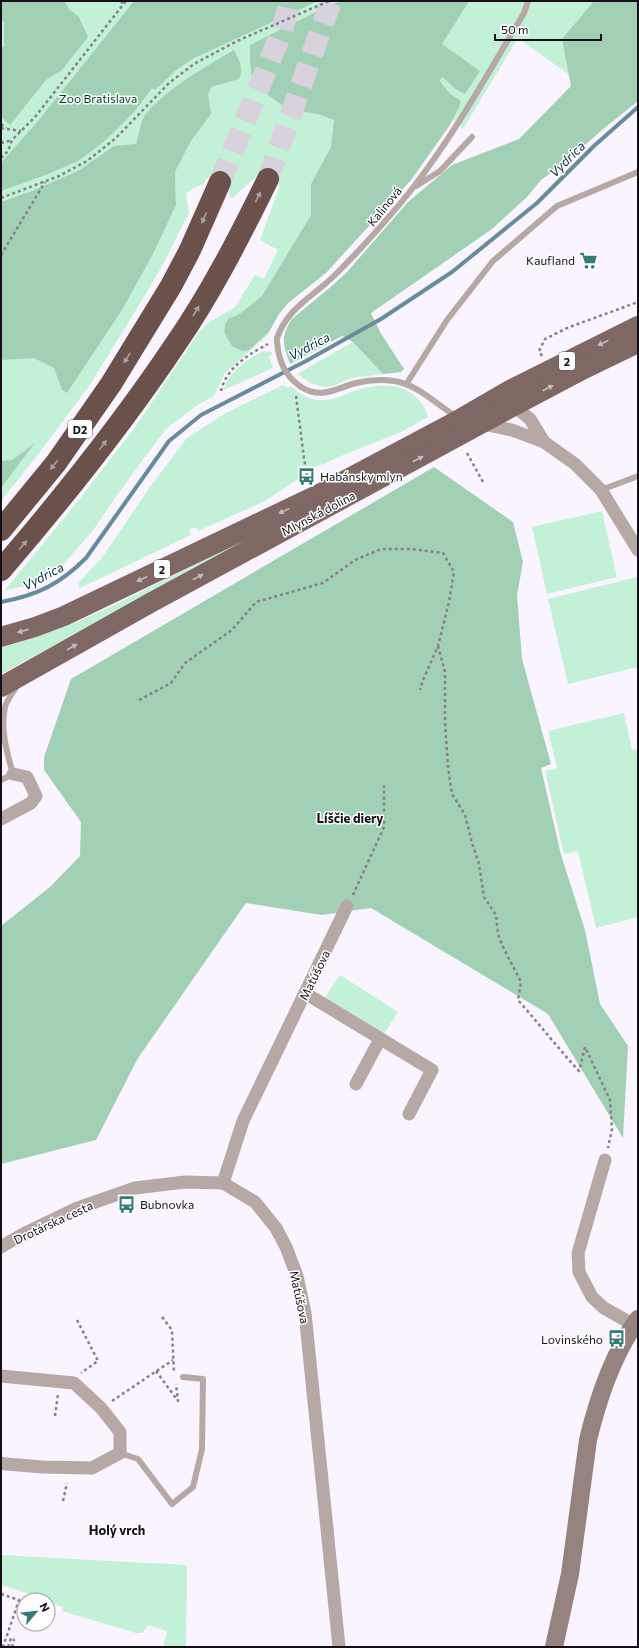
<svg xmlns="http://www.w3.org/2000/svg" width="639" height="1648" font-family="Commissioner,sans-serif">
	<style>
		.green { fill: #c3f1d7; fill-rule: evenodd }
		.forest { fill: #a1d0b5 }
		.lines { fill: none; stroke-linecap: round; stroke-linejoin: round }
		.stream { stroke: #698c9d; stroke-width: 4 }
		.highway-tunnel { stroke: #d7d2dc; stroke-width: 22; stroke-dasharray: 22 11; stroke-linecap: butt }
		.path { stroke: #85808a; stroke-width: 2.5; stroke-dasharray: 3 3; stroke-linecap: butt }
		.lane { stroke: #b6a8a5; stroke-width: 6 }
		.street { stroke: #b6a8a5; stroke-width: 13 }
		.secondary { stroke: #96827e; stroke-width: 18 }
		.primary { stroke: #7f6863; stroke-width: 20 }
		.highway { stroke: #6b514c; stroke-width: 22 }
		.oneway { fill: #ae9f9d }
		.oneway2 { fill: #c5bbb9 }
		.labels { text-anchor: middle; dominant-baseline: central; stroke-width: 3; stroke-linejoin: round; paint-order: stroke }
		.shield { fill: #fff; stroke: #5a575d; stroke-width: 1 }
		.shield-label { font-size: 11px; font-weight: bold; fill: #140f18 }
		.park-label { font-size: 12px; fill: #003c23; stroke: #fff }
		.street-label { font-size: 12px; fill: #140f18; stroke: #fff }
		.poi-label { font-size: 12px; fill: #140f18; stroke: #fff; text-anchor: end }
		.water-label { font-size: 13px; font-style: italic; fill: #002f3d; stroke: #fff }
		.neighbourhood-label { font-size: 13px; font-weight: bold; fill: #140f18; stroke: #fff }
	</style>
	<rect width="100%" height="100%" fill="#f9f4fe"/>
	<g class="green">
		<path d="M1,1H595L575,79L518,38L463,129L441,108L312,196L311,215L262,296L238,315L229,318L224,331L232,346L249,350L269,333L268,335L225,373L214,396L196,406L165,430L117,495L94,529L64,564L41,579L24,586L4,591L74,506L136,426L199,332L208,323L235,307L255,275L264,279L278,250L260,240L279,188L278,182L262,172L232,198L229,196L230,185L216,174L206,179L203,186L200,185L186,193L189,213L161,268L130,320L89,386L40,452L1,501V488L33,446L1,479ZM195,123L202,126L191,141L175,172L176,205L153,254L122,310L101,330Z"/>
		<path d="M353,342L383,374L351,378L333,386L325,387L310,383L297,374Z"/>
		<path d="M263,351L272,352V355L269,356L273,368L224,390C225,375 250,357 263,351Z"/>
		<path d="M283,385C287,389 289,386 294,388C296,390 298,392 301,394C306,398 315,400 322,400C336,401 347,392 360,389C388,381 419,386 428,417L401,432L341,456L324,464L319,465L265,501L198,531L196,527L189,530L191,535L80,588L78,583L101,559L150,487L187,438L226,413Z"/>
		<path d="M602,511L617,577L547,594L532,527Z"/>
		<path d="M283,521V523L1,674V647L18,643L74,623L108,608Z"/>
		<path d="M637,577L638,667L568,684L548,599Z"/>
		<path d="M624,713L632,750L638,749V917L596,928L578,851L564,854L545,771L557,768L548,731Z"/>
		<path d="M340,975L398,1012L382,1037L324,999Z"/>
		<path d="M1,1555L187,1565L186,1647H163L167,1631L148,1625L142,1633H136L62,1611L63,1607L48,1602V1600H41L32,1597L33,1595L1,1585Z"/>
	</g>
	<g class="forest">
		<path d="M1,1H64L69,9L79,17L88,37L62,70L46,80L10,125L1,117V47H4V21H1Z"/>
		<path d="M134,1H318L194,58L176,70L155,90L152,88L135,111L116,130L101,144L78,161L48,174L1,191V163L38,121Z"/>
		<path d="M341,1H469L442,44L480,71L465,94L455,89L443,77L439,80L450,94L460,100L461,103L450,125L411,180L326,273L288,303L279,314L269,332L249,350L242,351L232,346L227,338L224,331L225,324L229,318L238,315L262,296L311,215V184L331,147L334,120L318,114L287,109L263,91L252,77L250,62V45L326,7Z"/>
		<path d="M594,1H638V101L602,130L562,165L541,180L527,197L492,229L371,313L380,332L404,369L401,372L383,374L353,342L342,336L290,364C283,345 280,337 292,319L333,285L347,272L408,202L420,192L452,165L519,139L571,86L562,39Z"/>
		<path d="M234,50C239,60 244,68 239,79L211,87L208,94L211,114L191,141L175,172L176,205L153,254L122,310L67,393L62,390L54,368L34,358L1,360V202L32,191L78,171L114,146L136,144C139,136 140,122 145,115C166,89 205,67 234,50Z"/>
		<path d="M35,443L1,488V461L12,460Z"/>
		<path d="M434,467L513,522L523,562L517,595L522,659L551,764L541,768L561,855L585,930L600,1004L628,1046L623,1138L548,1014L371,908L322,915L246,903L138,1058L96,1140L1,1164V926L50,887L80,856L81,822L44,770V757L71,679Z"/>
	</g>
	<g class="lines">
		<path class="stream" d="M1,602C38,595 60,584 86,558L169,441L201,415L306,361L381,319L452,272L537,203L594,146L638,107"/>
		<g class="highway-tunnel">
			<path d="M268,179L331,1"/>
			<path d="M220,182L282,31L290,1"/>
		</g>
		<g class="path">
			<path d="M121,1L123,4"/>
			<path d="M1,124L6,128"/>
			<path d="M1,128L21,131"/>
			<path d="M1,143L12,140"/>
			<path d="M1,158L8,151L12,140L35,117L126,1"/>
			<path d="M1,198L59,176L87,161L116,138L169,83L194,64L237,41L329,1"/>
			<path d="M1,255L45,182"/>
			<path d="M1,327V330"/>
			<path d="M542,356L539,351L545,339L567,328L638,302"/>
			<path d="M221,391C226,368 249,354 268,344"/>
			<path d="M296,396L304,458L307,476"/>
			<path d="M467,453L483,482"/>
			<path d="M438,646L445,672V723L448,767L452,794L465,815L472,843L479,864L484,897L496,915L498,934L502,945L521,982L518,1000C539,1024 558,1048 579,1071L585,1047L610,1100L612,1129L608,1148"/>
			<path d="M139,700L171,683L185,663L232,630L256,602L323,583L355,560L381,549H412L443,553L454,572L449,602L438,646L423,680L420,690"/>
			<path d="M353,895L384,827V785"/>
			<path d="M162,1317L172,1330L174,1373"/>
			<path d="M77,1320L98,1361L81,1373"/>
			<path d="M156,1371L178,1401L176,1384"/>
			<path d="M112,1401L173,1360"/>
			<path d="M55,1416L58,1394"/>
			<path d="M63,1501L67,1483"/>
			<path d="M1,1594L19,1600L3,1647"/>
			<path d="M8,1647L11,1638L14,1639"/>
			<path d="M12,1647L14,1639"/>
		</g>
		<g class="lane">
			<path d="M416,186L440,171L472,137"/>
			<path d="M407,383L447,320L493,261L557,206L638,172"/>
			<path d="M457,417C437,405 417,384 394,381C381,379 368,380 356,383C336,388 322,400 301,387C287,377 281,366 278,350C278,346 276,341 277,338C288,307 314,296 335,275C362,248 388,219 412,189C455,134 488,73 524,13L528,1"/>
			<path d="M601,490L638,476"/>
			<path d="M1,780L13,774C7,753 0,729 5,707C7,700 13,692 17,686"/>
			<path d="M120,1453L138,1459L172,1504L193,1487L202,1449L203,1379L183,1377"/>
		</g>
		<g class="street">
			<path d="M514,406L530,419L544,442"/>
			<path d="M483,424L512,430L544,442L575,464L601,490L638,550"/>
			<path d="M1,819L31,803L36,796L27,777L13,774"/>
			<path d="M305,993L432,1070L409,1114"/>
			<path d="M356,1084L380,1039"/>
			<path d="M605,1160L578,1253L579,1272L592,1297L604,1308L634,1325"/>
			<path d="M223,1183L243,1121L347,906"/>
			<path d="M1,1247L23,1234L75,1209L135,1188L185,1182L223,1183L255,1202L276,1228L286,1247L297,1276L305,1313L339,1647"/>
			<path d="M1,1376L74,1383L101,1408L120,1432V1453L92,1468L43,1467L6,1464L1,1463"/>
		</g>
		<path class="secondary" d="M554,1647L570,1574L588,1440C598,1398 613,1354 638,1319"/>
		<g class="primary">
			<path d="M1,637L35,627L64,616L319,494L460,419L510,390L638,326"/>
			<path d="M1,687L152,602L514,406L584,369L638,343"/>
		</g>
		<g class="highway">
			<path d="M1,530L56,463L111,384L171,286L190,250L220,182"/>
			<path d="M1,570C63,498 122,424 175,345C211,293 240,236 268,179"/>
		</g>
	</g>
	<defs><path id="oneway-solid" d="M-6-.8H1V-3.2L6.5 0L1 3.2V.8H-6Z"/></defs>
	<g class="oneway">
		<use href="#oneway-solid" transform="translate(258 197) rotate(-64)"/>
		<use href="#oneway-solid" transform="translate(204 218) rotate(114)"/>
		<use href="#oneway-solid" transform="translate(196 311) rotate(-59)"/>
		<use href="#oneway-solid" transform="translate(127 358) rotate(122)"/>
		<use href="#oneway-solid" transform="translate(103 445) rotate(-53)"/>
		<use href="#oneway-solid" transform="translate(54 465) rotate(128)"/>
		<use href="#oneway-solid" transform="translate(23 545) rotate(-49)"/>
	</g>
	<g class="oneway2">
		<use href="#oneway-solid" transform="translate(603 343) rotate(154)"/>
		<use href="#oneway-solid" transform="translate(548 388) rotate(-28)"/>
		<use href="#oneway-solid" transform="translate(418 459) rotate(-28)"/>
		<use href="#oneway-solid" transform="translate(284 511) rotate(154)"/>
		<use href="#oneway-solid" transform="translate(198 577) rotate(-28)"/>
		<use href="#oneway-solid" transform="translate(142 579) rotate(154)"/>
		<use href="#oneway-solid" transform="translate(23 631) rotate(164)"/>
		<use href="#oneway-solid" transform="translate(72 647) rotate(-30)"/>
	</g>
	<defs>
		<symbol id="supermarket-bare" viewBox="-9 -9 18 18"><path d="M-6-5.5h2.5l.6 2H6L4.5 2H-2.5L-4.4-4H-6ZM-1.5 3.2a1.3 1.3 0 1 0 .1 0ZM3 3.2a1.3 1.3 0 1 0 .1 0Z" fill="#357c76" stroke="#fff" stroke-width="2.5" paint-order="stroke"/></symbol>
		<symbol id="bus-bare" viewBox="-9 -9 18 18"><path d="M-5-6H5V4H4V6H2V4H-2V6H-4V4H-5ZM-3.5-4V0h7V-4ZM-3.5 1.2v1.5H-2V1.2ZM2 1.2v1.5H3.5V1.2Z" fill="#357c76" stroke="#fff" stroke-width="2.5" paint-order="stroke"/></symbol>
	</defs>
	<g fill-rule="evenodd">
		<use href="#supermarket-bare" x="576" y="248" width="25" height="25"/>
		<use href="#bus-bare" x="294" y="464" width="25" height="25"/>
		<use href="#bus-bare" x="114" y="1192" width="25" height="25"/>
		<use href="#bus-bare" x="604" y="1326" width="25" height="25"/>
	</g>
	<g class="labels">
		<g class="shield">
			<rect x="559" y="352" width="16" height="18" rx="3"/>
			<rect x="68" y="420" width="24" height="18" rx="3"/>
			<rect x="154" y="560" width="16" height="18" rx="3"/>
		</g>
		<g class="shield-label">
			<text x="567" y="361">2</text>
			<text x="80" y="429">D2</text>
			<text x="162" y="569">2</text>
		</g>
		<g class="park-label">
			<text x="98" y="98">Zoo Bratislava</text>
		</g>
		<g class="street-label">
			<text transform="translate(384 206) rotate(-51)">Kalinová</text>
			<text transform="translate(318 513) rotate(-28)">Mlynská dolina</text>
			<text transform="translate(314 975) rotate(-64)">Matúšova</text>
			<text transform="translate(53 1222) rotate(-25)">Drotárska cesta</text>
			<text transform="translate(300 1297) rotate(78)">Matúšova</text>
		</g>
		<g class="poi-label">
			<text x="575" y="260">Kaufland</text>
			<text x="320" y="476" text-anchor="start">Habánsky mlyn</text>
			<text x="140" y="1204" text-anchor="start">Bubnovka</text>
			<text x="603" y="1339">Lovinského</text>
		</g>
		<g class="water-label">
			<text transform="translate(567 159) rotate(-45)">Vydrica</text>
			<text transform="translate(309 346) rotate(-28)">Vydrica</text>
			<text transform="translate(43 576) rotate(-28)">Vydrica</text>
		</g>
		<g class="neighbourhood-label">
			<text x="350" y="818">Líščie diery</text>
			<text x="117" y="1530">Holý vrch</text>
		</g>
	</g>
	<rect width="639" height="1648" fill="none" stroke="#140f18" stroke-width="4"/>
	<g transform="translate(36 1612) rotate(62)"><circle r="19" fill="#ffffff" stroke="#a19fa3"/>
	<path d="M0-3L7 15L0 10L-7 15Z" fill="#357c76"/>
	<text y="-6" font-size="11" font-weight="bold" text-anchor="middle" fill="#140f18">N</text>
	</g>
	<path d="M495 34v6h106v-6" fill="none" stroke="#140f18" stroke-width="2"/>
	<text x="501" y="34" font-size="12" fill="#140f18" stroke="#ffffff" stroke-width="3" paint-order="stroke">50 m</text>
</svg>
